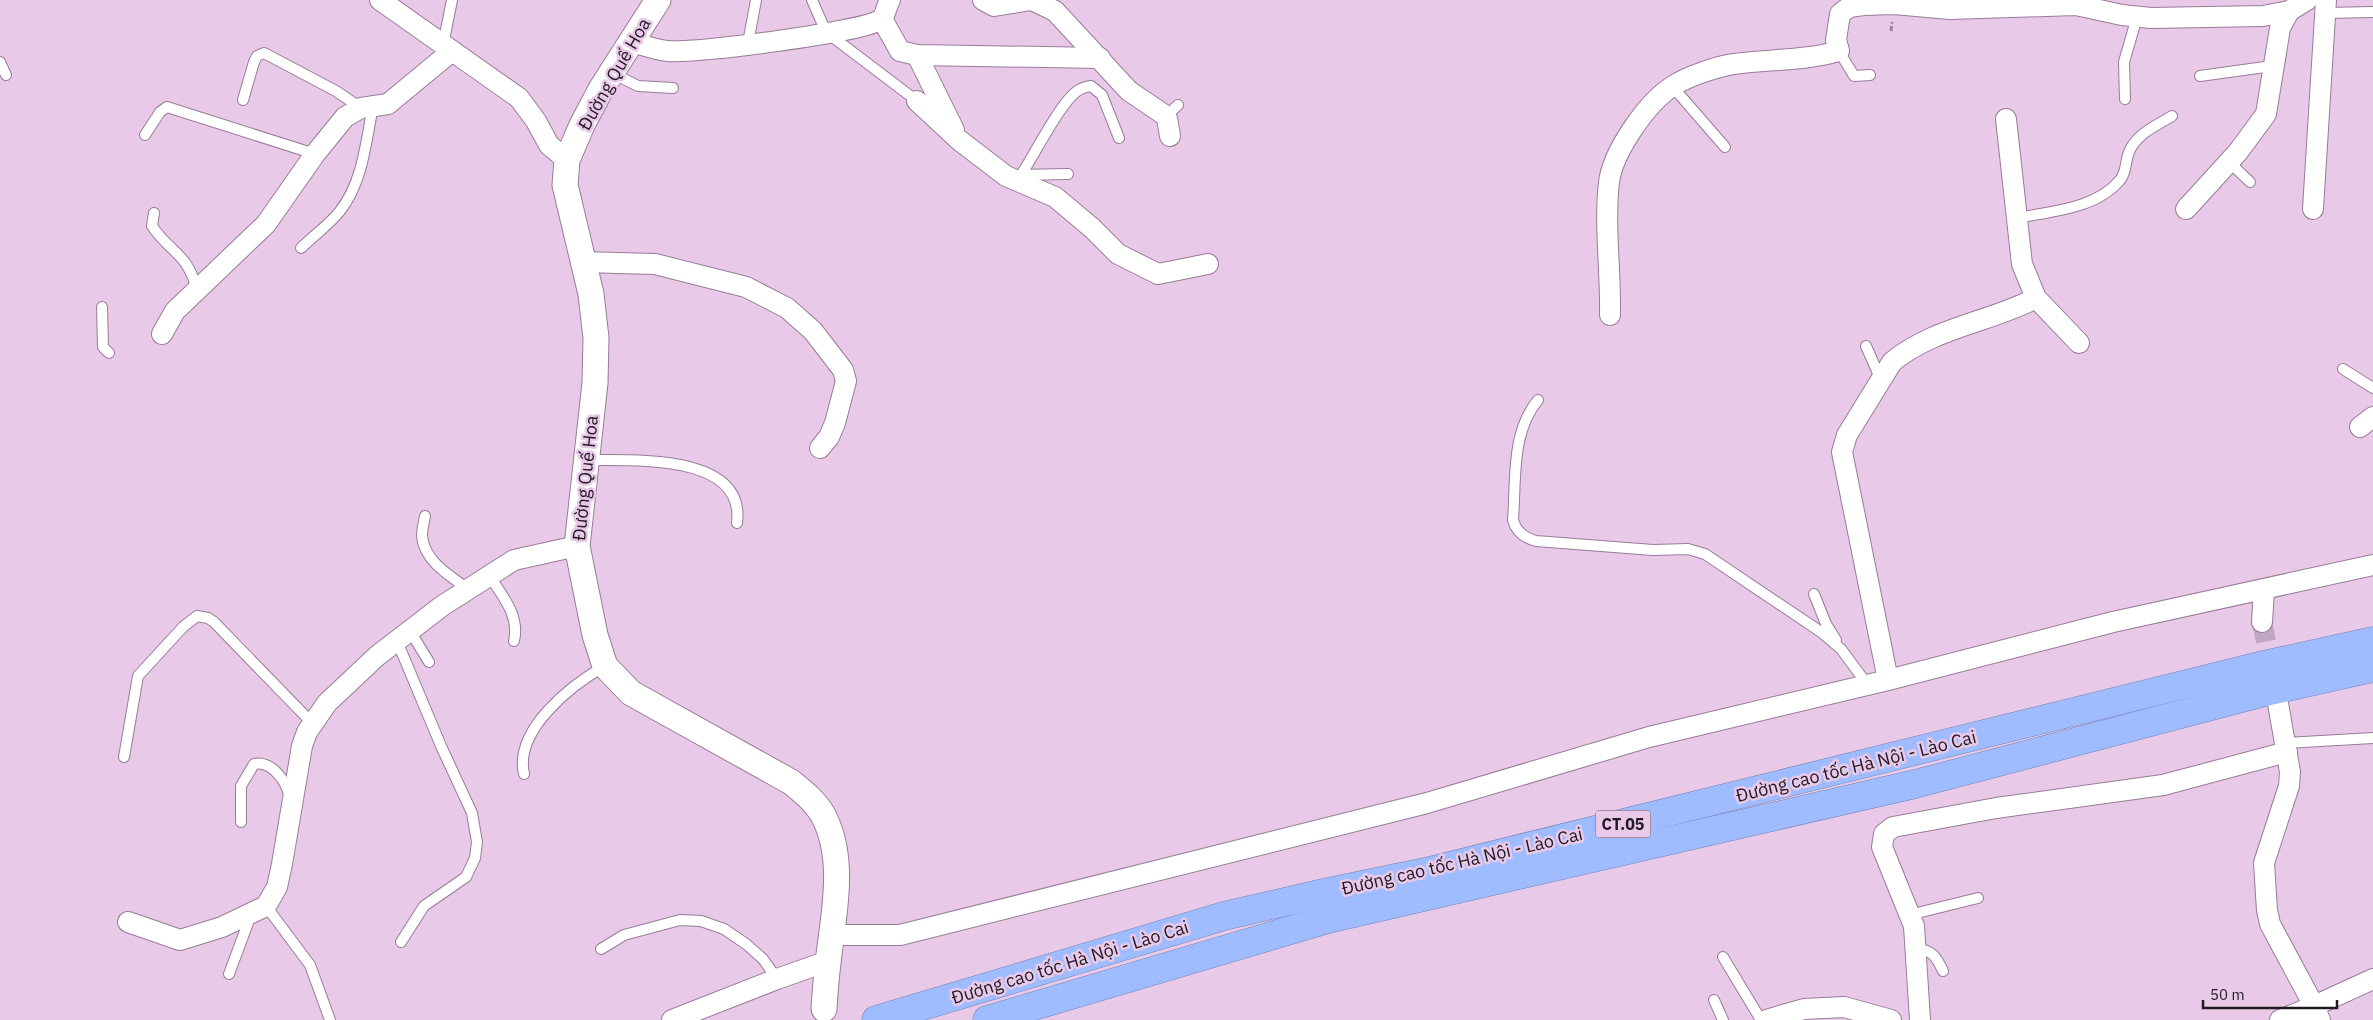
<svg xmlns="http://www.w3.org/2000/svg" width="2373" height="1020" font-family="'IBM Plex Sans',sans-serif">
	<style>
		.lines { fill: none; stroke-linecap: round; stroke-linejoin: round }
		.minor-tunnel { stroke: #c0a6c1; stroke-width: 20; stroke-dasharray: 20 10; stroke-linecap: butt }
		.service-casing { stroke: #987c98; stroke-width: 12 }
		.minor-casing { stroke: #987c98; stroke-width: 22 }
		.tertiary-casing { stroke: #987c98; stroke-width: 27 }
		.motorway-casing { stroke: #7383b2; stroke-width: 29 }
		.path { stroke: #998399; stroke-width: 3; stroke-dasharray: 5 2.5; stroke-linecap: butt }
		.service { stroke: #fff; stroke-width: 10 }
		.minor { stroke: #fff; stroke-width: 20 }
		.tertiary { stroke: #fff; stroke-width: 25 }
		.motorway { stroke: #9ebcff; stroke-width: 28 }
		.labels { text-anchor: middle; dominant-baseline: central; stroke-width: 5; stroke-linejoin: round; paint-order: stroke }
		.shield { fill: #e8cae8; stroke: #5d4d5e; stroke-width: 1 }
		.shield-label { font-size: 16px; font-weight: bold; fill: #221823 }
		.street-label { font-size: 18px; fill: #221823; stroke: #e8cae8 }
	</style>
	<rect width="100%" height="100%" fill="#e8cae8"/>
	<g class="lines">
		<path class="minor-tunnel" d="M2262,622L2273,676"/>
		<defs>
			<g id="service">
				<path d="M812,0L826,32L917,101H921"/>
				<path d="M2326,13L2373,12"/>
				<path d="M748,43L756,0"/>
				<path d="M443,45L452,0"/>
				<path d="M1839,51L1854,76L1870,75"/>
				<path d="M0,62L6,75"/>
				<path d="M612,73L638,86L673,88"/>
				<path d="M2200,76L2272,66"/>
				<path d="M1672,86L1725,147"/>
				<path d="M2125,99L2124,62L2137,17"/>
				<path d="M243,100L254,62L257,56L264,53L336,91L361,108"/>
				<path d="M1165,117L1178,105"/>
				<path d="M145,135L160,112L167,107L315,154"/>
				<path d="M2229,162L2250,182"/>
				<path d="M1017,175L1068,174"/>
				<path d="M1021,175C1034,155 1060,104 1076,92C1080,88 1085,87 1091,86L1102,95L1119,138"/>
				<path d="M154,213L152,226C171,254 187,252 197,290"/>
				<path d="M2018,218C2051,211 2096,209 2120,180C2127,172 2125,161 2129,152C2137,133 2156,126 2172,116"/>
				<path d="M301,248C313,236 329,225 340,211C363,182 366,141 373,106"/>
				<path d="M102,307L103,347L109,353"/>
				<path d="M1866,346L1881,380"/>
				<path d="M2343,369L2373,388"/>
				<path d="M1538,400C1511,432 1516,481 1513,520C1516,532 1525,538 1536,541L1653,550L1688,549L1705,554L1821,632L1841,649L1867,684"/>
				<path d="M586,460C630,461 746,452 737,523"/>
				<path d="M425,516C424,522 422,529 422,536C424,561 450,576 468,589"/>
				<path d="M489,575C502,596 520,615 514,641"/>
				<path d="M1814,594L1826,624L1836,640"/>
				<path d="M410,631L429,662"/>
				<path d="M397,641L441,746L472,813L477,842L475,858L466,877L424,906L401,942"/>
				<path d="M2285,743L2373,738"/>
				<path d="M124,757L138,676L183,627L197,616L208,618L214,622L313,724"/>
				<path d="M524,774C514,730 571,685 605,666"/>
				<path d="M241,822V786L254,764C271,760 285,780 289,794"/>
				<path d="M266,906L310,965L330,1020"/>
				<path d="M1909,915L1978,898"/>
				<path d="M601,949L624,935L680,920L701,921L724,929L746,944L763,959L777,979"/>
				<path d="M1916,949C1932,949 1937,958 1943,971"/>
				<path d="M1723,957L1761,1020"/>
				<path d="M229,974L251,915"/>
				<path d="M1714,1000L1723,1020"/>
			</g>
			<g id="minor">
				<path d="M380,0L519,98L536,121L549,145L567,160"/>
				<path d="M983,0L994,6L1031,0"/>
				<path d="M1032,0L1055,11L1129,91L1163,114L1167,118L1170,136"/>
				<path d="M882,19L900,51L917,55L1100,58"/>
				<path d="M631,42C643,45 656,50 668,51C693,54 862,32 880,20C886,16 886,6 890,0"/>
				<path d="M917,55L954,130"/>
				<path d="M917,101L959,140L1006,176L1055,197L1092,228L1118,254L1158,274L1208,264"/>
				<path d="M2006,119L2022,264L2036,298L2079,343"/>
				<path d="M2186,209L2238,152L2266,114L2280,28L2289,11"/>
				<path d="M2313,209L2326,0"/>
				<path d="M581,262L655,264L746,287L787,308L813,331L843,370L846,381L835,423L829,437L820,448"/>
				<path d="M1610,315C1611,271 1604,226 1609,182C1613,152 1647,102 1673,86C1686,77 1718,66 1734,64C1769,59 1804,61 1839,51L1836,40L1840,14L1849,7L1864,5L1894,4L1950,9L2076,5L2122,15L2151,18L2263,16L2289,11L2307,0"/>
				<path d="M162,334L175,311L266,224L315,154L345,117L361,108L388,104L452,51"/>
				<path d="M2360,427L2373,417"/>
				<path d="M2262,622L2264,590"/>
				<path d="M1888,680L1842,452L1847,435L1892,362C1933,328 1990,322 2036,298"/>
				<path d="M2277,698L2290,772L2289,786L2264,863L2267,910L2270,924L2314,1006L2373,979"/>
				<path d="M128,922L180,940L222,927L266,906L277,887L282,864L302,746L307,732L327,703L377,656L442,606L514,560L577,546"/>
				<path d="M833,935H900L1427,803L1649,737L1888,680L2113,622L2373,565"/>
				<path d="M672,1020L777,979L828,961"/>
				<path d="M1766,1020L1804,1009L1844,1007L1891,1020"/>
				<path d="M1920,1020L1914,926L1882,847L1884,834L1893,827L1996,808L2163,785L2287,752"/>
				<path d="M2280,1020L2314,1006L2320,1020"/>
			</g>
			<path id="tertiary" d="M658,0L601,89L582,125L567,160L565,185L591,294L596,338L595,383L577,546L595,635L605,666L631,693L791,782C803,792 815,801 823,815C847,860 833,916 828,963C826,978 825,994 824,1009"/>
			<g id="motorway">
				<path d="M876,1020L1224,916L1328,892L1425,872L2259,666L2373,641"/>
				<path d="M987,1020L1328,919L1915,784L2265,692L2373,668"/>
			</g>
		</defs>
		<use href="#service" class="service-casing"/>
		<use href="#minor" class="minor-casing"/>
		<use href="#tertiary" class="tertiary-casing"/>
		<use href="#motorway" class="motorway-casing"/>
		<path class="path" d="M1891,31L1892,22"/>
		<use href="#service" class="service"/>
		<use href="#minor" class="minor"/>
		<use href="#tertiary" class="tertiary"/>
		<use href="#motorway" class="motorway"/>
	</g>
	<g class="labels">
		<rect class="shield" x="1595.5" y="810.5" width="55" height="27" rx="4"/>
		<g class="shield-label">
			<text x="1623" y="824">CT.05</text>
		</g>
		<g class="street-label">
			<text transform="translate(614 74) rotate(-60)">Đường Quế Hoa</text>
			<text transform="translate(585 478) rotate(-84)">Đường Quế Hoa</text>
			<text transform="translate(1856 766) rotate(-14)">Đường cao tốc Hà Nội - Lào Cai</text>
			<text transform="translate(1462 861) rotate(-13)">Đường cao tốc Hà Nội - Lào Cai</text>
			<text transform="translate(1070 962) rotate(-17)">Đường cao tốc Hà Nội - Lào Cai</text>
		</g>
	</g>
	<path d="M2203 1000v8h134v-8" fill="none" stroke="#221823" stroke-width="2.5"/>
	<text x="2210" y="1000" font-size="15" fill="#221823" stroke="#e8cae8" stroke-width="4" paint-order="stroke">50 m</text>
</svg>
